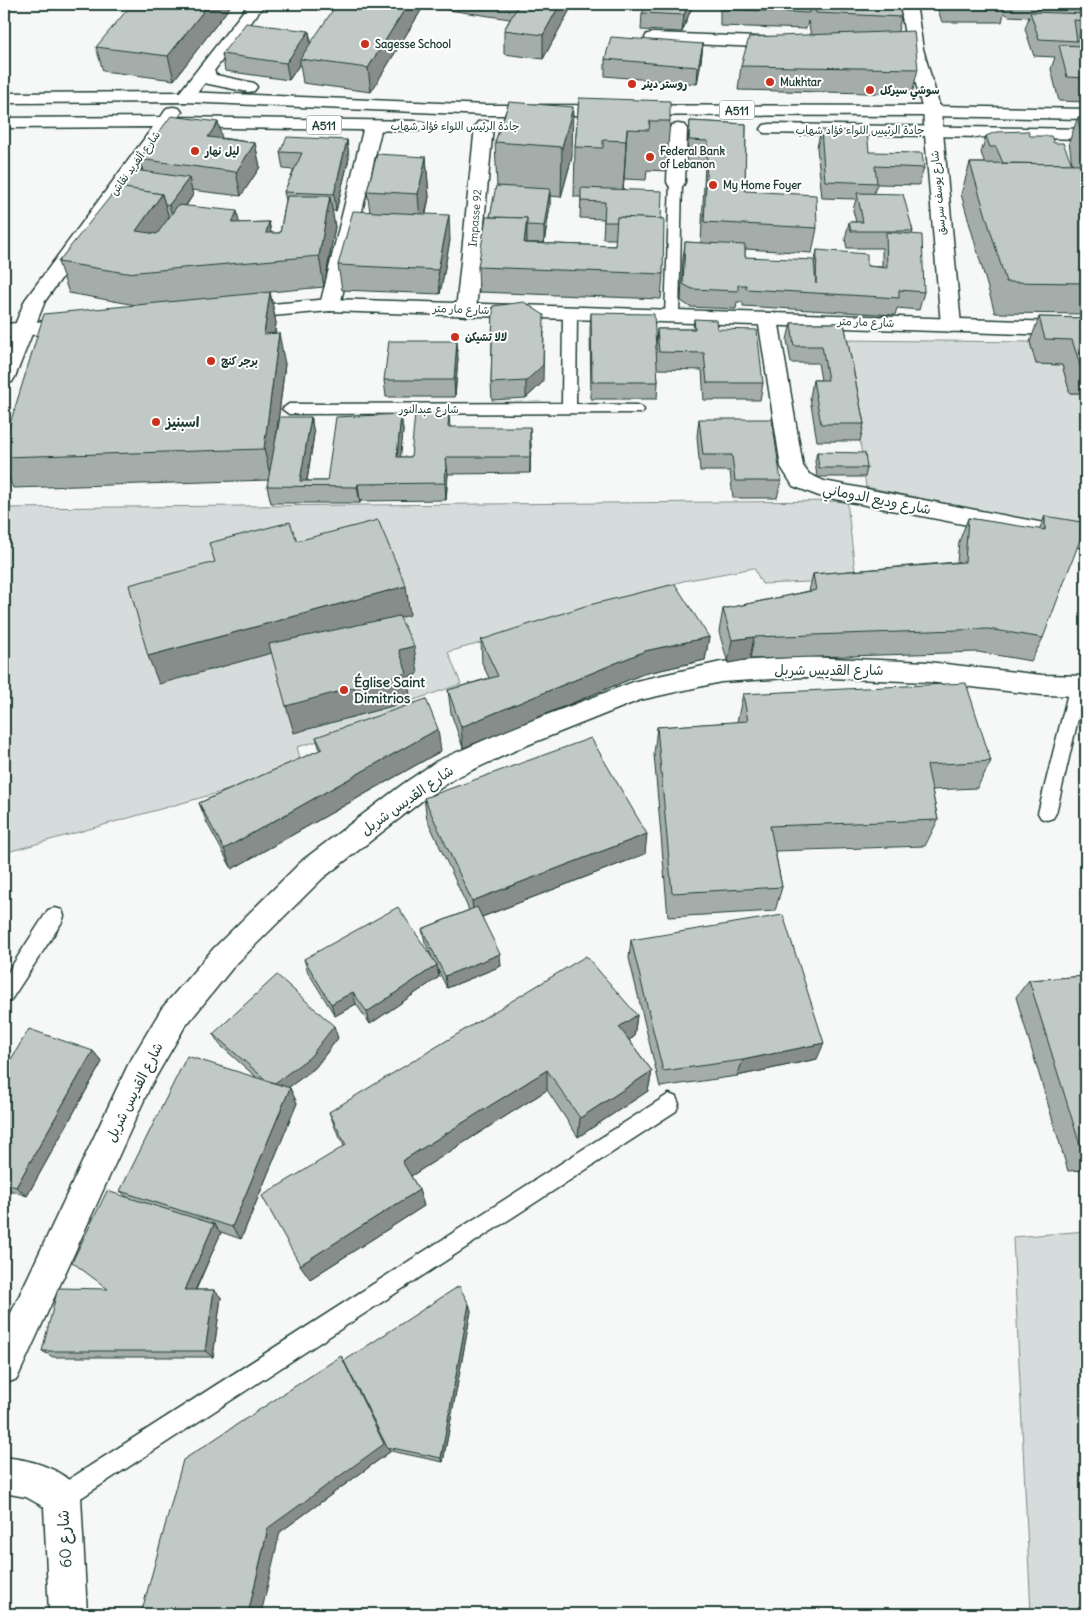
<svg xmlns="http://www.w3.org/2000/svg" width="1090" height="1618" font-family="Delius,'Playpen Sans Arabic',sans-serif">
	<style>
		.green { fill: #d6dcdb; stroke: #7a8c88 }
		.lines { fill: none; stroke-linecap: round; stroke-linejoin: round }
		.service-casing { stroke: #1f3d34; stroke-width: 3 }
		.minor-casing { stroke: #1f3d34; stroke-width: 3 }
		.tertiary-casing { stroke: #1f3d34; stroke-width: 3 }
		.trunk-casing { stroke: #1f3d34; stroke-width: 3 }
		.service { fill: #fff; fill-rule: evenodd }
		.minor { fill: #fff; fill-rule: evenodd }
		.tertiary { fill: #fff; fill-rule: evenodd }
		.trunk { fill: #fff; fill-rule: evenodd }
		.wall { fill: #a5adaa; stroke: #1f3d34 }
		.shaded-wall { fill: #868d8b; stroke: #1f3d34 }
		.building { fill: #c0c9c6; stroke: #1f3d34 }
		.poi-dot { fill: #c8321e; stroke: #fff; stroke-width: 2 }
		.labels { text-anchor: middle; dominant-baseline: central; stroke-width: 4; stroke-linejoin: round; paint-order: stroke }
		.far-poi-label { font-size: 11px; font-weight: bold; fill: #1f3d34; stroke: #fff; text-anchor: start }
		.far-street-label { font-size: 11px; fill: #1f3d34; stroke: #fff }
		.shield { fill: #fff; stroke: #627771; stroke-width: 1 }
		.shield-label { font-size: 12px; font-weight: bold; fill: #1f3d34 }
		.poi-label { font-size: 14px; font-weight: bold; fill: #1f3d34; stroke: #fff; text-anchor: start }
		.street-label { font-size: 14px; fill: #1f3d34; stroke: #fff }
		.near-street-label { font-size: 16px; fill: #1f3d34; stroke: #fff }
	</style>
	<rect width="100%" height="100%" fill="#f6f7f7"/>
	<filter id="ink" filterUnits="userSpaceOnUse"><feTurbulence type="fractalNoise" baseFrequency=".02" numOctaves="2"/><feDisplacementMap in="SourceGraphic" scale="10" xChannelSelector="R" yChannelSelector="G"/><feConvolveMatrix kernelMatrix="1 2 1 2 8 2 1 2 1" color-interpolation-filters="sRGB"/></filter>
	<g filter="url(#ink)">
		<g class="green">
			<path d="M840,340L1030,342L1036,364L1062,365L1070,393H1086V519L1080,531L866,487L860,441Z"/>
			<path d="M847,501L856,580L762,584L754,568L683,581L556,622L448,652L461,684L411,701L417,713L297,747L303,769L4,853V508Z"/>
			<path d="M1086,1231V1614H1031L1013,1237Z"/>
		</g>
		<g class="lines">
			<defs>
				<g id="service">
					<path d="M676,178L682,182L679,316L672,320L665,316L670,182Z"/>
					<path d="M570,309L577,313L576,404L637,405L642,407L644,410L642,413L289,414L282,409L289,404L562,403L563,313Z"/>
					<path d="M1078,679L1084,680L1086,685L1056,813L1053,818L1047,820L1041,818L1038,813L1070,685L1072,680Z"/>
					<path d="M55,908L62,910L64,916L62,922L11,1000L4,1003V978L48,910Z"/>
					<path d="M669,1094L676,1097L679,1104L676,1111L70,1505L62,1509L54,1505L50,1497L54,1489Z"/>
				</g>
				<g id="minor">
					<path d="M249,4H265L191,101H179L176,97L179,93Z"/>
					<path d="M900,4H916L923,49L941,111L961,325L958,330L951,332L944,330L941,325L923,111L907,49Z"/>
					<path d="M653,33L784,38L790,39L792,43L790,47L784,48L647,42L645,38L647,34Z"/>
					<path d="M373,121L379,122L382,126L340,305L337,309L330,311L323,309L320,305L364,126L367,122Z"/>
					<path d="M484,121L490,122L493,126L476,310L473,315L466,316L459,315L456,310L475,126L478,122Z"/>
					<path d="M678,124L684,125L687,129L685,182L683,186H669L667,182L669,129L672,125Z"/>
					<path d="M768,313L775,314L778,319L803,466L809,474L824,481L1086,531V548L819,496L793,486L781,467L758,319L761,314Z"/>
					<path d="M805,657L928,662L1042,675L1086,676V696L1042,695L928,682L805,677L721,682L640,700L525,746L457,777L423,800L323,878L234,966L184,1028L150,1087L17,1379L4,1384V1328L128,1065L162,1008L214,948L303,860L403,784L437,761L507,730L636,681L721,662Z"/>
					<path d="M4,1457C32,1460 69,1469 81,1497L87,1614H49L44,1507L26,1497L4,1493Z"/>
				</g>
				<g id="tertiary">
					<path d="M330,299L1086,323V336L330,311L236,319L229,318L226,313L229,308L236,307Z"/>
					<path d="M76,319L83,321L86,326L83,331L4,337V324Z"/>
				</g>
				<g id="trunk">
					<path d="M206,65L212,66L216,75L254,83L257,87L254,91L248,92L204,83L197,75L200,66Z"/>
					<path d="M185,92L486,105L932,106L1086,109V119L932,116L486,115L185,102L4,103V93Z"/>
					<path d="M173,107L179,108L182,112L178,117L417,121L423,122L426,126L423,130L417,131L171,127L45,301L15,377L12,382L4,384V352L25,300L153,127L4,128V118L161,117L167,108Z"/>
					<path d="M770,124L1086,129V139L764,133L761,129L764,125Z"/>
				</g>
			</defs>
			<use href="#service" class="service-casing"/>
			<use href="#minor" class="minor-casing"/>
			<use href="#tertiary" class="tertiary-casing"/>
			<use href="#trunk" class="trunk-casing"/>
			<use href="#service" class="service"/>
			<use href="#minor" class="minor"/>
			<use href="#tertiary" class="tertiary"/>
			<use href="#trunk" class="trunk"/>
		</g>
		<g class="wall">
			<path d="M232,4L174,80L103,71L96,47Z"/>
			<path d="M425,4L371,92L303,83L300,64L289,80L225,71L222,54L309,31L311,43Z"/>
			<path d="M434,4H573L543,59L504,54V30L510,19L435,8Z"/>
			<path d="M693,4L682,32L641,30L642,13Z"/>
			<path d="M720,4H899L901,17L898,31L918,69L912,94L738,90L741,66L811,35L808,21L806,29L720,26Z"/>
			<path d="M936,4H1086V102L1059,101L1051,69L1055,57L1034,56L1025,29L1029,17L1009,16L1004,13L1002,22H942Z"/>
			<path d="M703,44L701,61L697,84L605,76V59Z"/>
			<path d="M579,98L670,121L666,171L647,170L646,180L624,179L623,189L661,219L663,274L661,299L479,292L478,267L497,186L495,142L509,102L572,157L561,197L550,196V206L544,243H527L615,246L616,239H603L604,219L580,218L581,197H574L575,147Z"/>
			<path d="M1078,117L1086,118V314L995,313L961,194L970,163H985L981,153L986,136L1054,143L1072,164L1069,142Z"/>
			<path d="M690,121L746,124L745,191L817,228L812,253L745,249V257L814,265L817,250L867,266L882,267V248H847L845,239L849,222H856L853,210L856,199L822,198L817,147L821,130L869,152L924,168L919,185L877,184L874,193L913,231L912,234L924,292L919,310L897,308L895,315L743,306V302H737L736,309L690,307L681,301L683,259L685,242L701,243L705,165L686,164Z"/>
			<path d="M222,138L255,143L260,167L241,196L191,190L193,195L186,206L239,223L269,222L271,233H280L286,200L284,192L294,170L283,169L280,152L347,140L349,158L336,211H332L335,227L324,287L270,292L276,323L275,334L285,364L277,430L311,417L314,434L307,481H327L401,414L403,431L400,457H411L449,413L450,427L531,444L530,473L448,474L446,500L360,501V503H271L267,486L269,480L13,488L4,467V443L136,305L69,293L58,262L121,188L143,171L139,159Z"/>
			<path d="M426,157L429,197L426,214L450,240L440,294L342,290L338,265L370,212L367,191Z"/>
			<path d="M493,306L543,382L526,398L492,400L491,383Z"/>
			<path d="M591,313L656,345L657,329H693L694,319L717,329L763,383L760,400H704L702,370L657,369L658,382L657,399H591L590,330Z"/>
			<path d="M1039,317L1086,318V393H1070L1062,365L1036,364L1030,342Z"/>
			<path d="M791,323H844L864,424L860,441H817L810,398L813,380H821L818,363H791L787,340Z"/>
			<path d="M458,358L455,397H386L384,380Z"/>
			<path d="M699,419L781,481L777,498H733L730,471H700L697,436Z"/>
			<path d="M817,452L867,468L865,477H817L815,461Z"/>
			<path d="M1045,516L1043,638L1031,661L978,652L750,659L728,663L719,632L723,609L809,591L813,574L957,562L959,542L968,518L1039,530Z"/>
			<path d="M709,637L705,660L643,674L463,748L451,713L448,690L489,678L482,663L481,640Z"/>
			<path d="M743,694L991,761L977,788L932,790L938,820L925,846L775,851L782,887L775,911L668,917L654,754L657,727L737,722Z"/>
			<path d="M316,737L441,751L232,869L207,823L199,803L320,750Z"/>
			<path d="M424,798L645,854L482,917L501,966L447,988L438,970L439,977L370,1024L356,1004L335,1016L308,972L304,959L432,957L425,942L422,929L469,910L427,819Z"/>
			<path d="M631,940L817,1059L737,1076L660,1087L629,958Z"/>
			<path d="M1086,976V1170L1068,1171L1016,997L1029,980Z"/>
			<path d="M637,1015L634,1037L629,1040L652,1071L648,1091L578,1137L547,1090L411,1176L419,1190L424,1206L310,1279L344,1146L336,1130L329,1112Z"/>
			<path d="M213,1034L338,1038L315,1068L289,1087L297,1103L241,1239L221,1232L196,1290H214L221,1297L213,1357H53L42,1351L108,1289L127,1197L120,1191L256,1077L220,1045Z"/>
			<path d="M93,1051L102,1062L27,1196L4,1188V1071Z"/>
			<path d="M469,1304L471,1311L443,1462L391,1451L280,1532L141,1614L344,1361Z"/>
		</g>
		<g class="shaded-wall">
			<path d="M209,4H232L174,80L168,56Z"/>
			<path d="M408,4H425L371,92L368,68Z"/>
			<path d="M560,4H573L543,59V35Z"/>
			<path d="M688,4H693L682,32L684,15Z"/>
			<path d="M309,31L311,48L300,59V64L289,80L286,63Z"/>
			<path d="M703,44L701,61L697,84L698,67Z"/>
			<path d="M573,107L572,157L561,197L562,147Z"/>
			<path d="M218,122L224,147L208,137Z"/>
			<path d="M627,129L624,179L623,191Z"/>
			<path d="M347,140L349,158L336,211L334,194Z"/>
			<path d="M255,143L260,167L241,196L236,172Z"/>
			<path d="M426,157L429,197L421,234L418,194Z"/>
			<path d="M189,178L193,195L174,222L169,205Z"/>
			<path d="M550,189V206L544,243V226Z"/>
			<path d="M162,194L171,225L145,262L136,231Z"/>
			<path d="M330,196L335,227L324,287L319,256Z"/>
			<path d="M237,211L243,242L232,223Z"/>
			<path d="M449,215L450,240L440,294L438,270Z"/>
			<path d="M527,218V243H524Z"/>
			<path d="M269,222L275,253L266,233Z"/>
			<path d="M270,292L276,323L270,365L264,334Z"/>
			<path d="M544,332L543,382L526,398V381Z"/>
			<path d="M279,333L285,364L271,479L264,449Z"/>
			<path d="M457,341L458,358L455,397L454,380Z"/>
			<path d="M401,414L403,431L399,474L397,457Z"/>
			<path d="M311,417L314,434L306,486L300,481Z"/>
			<path d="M530,427L531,444L530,473Z"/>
			<path d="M446,457L448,474L446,500L445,483Z"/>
			<path d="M358,484L360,501V503L357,487Z"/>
			<path d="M406,586L410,615L159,684L148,656Z"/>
			<path d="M709,637L705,660L643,674L463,748L461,727L645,651Z"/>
			<path d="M754,637L750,659L728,663L732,640Z"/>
			<path d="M414,646L418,674L407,677L411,701L294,733L286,706L399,650Z"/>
			<path d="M438,729L441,751L232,869L224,849Z"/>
			<path d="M647,834L645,854L474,920L472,901Z"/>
			<path d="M500,954L501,966L447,988L445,976Z"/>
			<path d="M437,965L439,977L370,1024L367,1012Z"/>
			<path d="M353,992L356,1004L335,1016L331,1004Z"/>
			<path d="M637,1015L634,1037L617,1047L619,1027Z"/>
			<path d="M334,1026L338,1038L315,1068L277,1096L272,1085Z"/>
			<path d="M824,1043L817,1059L737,1076L743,1060Z"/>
			<path d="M93,1051L102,1062L27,1196L16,1187Z"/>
			<path d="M547,1070V1090L408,1178L402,1161Z"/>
			<path d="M652,1071L648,1091L578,1137L580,1118Z"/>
			<path d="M290,1088L297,1103L241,1239L232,1227Z"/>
			<path d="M419,1190L424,1206L310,1279L300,1265Z"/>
			<path d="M214,1224L221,1233L192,1297L185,1290Z"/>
			<path d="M4,1225L9,1229L4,1238Z"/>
			<path d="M214,1290L221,1297L213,1357L205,1351Z"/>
			<path d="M469,1304L471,1311L443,1462L441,1458Z"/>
			<path d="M341,1356L349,1367L387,1447L391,1451L280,1532L261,1614H248L268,1528Z"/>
		</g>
		<g class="building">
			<path d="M132,4H209L168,56L96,47Z"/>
			<path d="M337,4H408L368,68L300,59Z"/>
			<path d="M519,4H560L543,35L504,30Z"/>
			<path d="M648,4H688L684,15L642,13Z"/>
			<path d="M722,4H809V13L722,9Z"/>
			<path d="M813,4H899L901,17L816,13Z"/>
			<path d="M946,4H1006L1007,5H946Z"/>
			<path d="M1036,4H1057L1058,5Z"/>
			<path d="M1030,12L1086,14V21L1074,20L1077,41L1039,39Z"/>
			<path d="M246,23L309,31L286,63L222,54Z"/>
			<path d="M914,31L918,69L741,66L749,37Z"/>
			<path d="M1079,36H1086V78L1067,77L1059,45L1082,46Z"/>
			<path d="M611,37L703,44L698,67L605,59Z"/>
			<path d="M579,98L670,101V121H650L649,130L627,129L626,141L603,140V148L575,147Z"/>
			<path d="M509,102L573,107L562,147L495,142Z"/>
			<path d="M171,116L218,122L208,137L255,143L236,172L139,159Z"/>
			<path d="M1078,117L1086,118V164H1085Z"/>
			<path d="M690,121L746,124L745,191L816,195L817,228L704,222L708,141L689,140Z"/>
			<path d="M821,130L867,131L869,152L922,153L924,168L875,166L877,183L825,181Z"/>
			<path d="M1028,131L1030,136H1051L1054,143H1063L1072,164L1003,163L996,147H990L986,136L996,132Z"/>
			<path d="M287,137L347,140L334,194L284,192L302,153L280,152Z"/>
			<path d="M377,154L426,157L418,194L367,191Z"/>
			<path d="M970,163L1086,164V283L1006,282Z"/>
			<path d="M135,170L189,178L169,205L165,204L162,194L121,188Z"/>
			<path d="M496,186L550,189L544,226L527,225V218L490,217Z"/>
			<path d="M118,187L162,194L136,231L157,234L178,205L237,211L232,223L269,222L266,233H280L287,196H330L319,256L126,273L58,262Z"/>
			<path d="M581,188L662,191L661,219L617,217V222H604L605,202L581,201Z"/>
			<path d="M857,193L903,194L913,231H851L849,222H863Z"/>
			<path d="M353,211L449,215L438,270L338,265Z"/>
			<path d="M486,217L527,218L524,243L615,246L617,217L664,219L663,274L478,267Z"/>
			<path d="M886,232L922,235L924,292L899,290V298L746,289V285H738V291L692,289L683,284L685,242L745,245V257L814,260L816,284L817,250L867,254V266L887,268Z"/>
			<path d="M270,292L264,334L279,333L264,449L4,457V443L44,314Z"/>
			<path d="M524,302L544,315L543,365L526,381L491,383L493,306Z"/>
			<path d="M591,313L654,314L658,382H592Z"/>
			<path d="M1039,317L1086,318V368H1081L1072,340L1045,339Z"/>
			<path d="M694,319L716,320L717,329L757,330L763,383H707L704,353L659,352L657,329H695Z"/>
			<path d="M791,323H844L864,424H821L813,380H828L822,346H794Z"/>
			<path d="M389,341H457L454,380H384Z"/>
			<path d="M415,413H449L448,427H530V457H446L445,483L358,484L357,487L267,486L280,417H311L300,481H327L336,417L401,414L397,457H411Z"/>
			<path d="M699,419H772L781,481H735L732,455H703Z"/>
			<path d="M817,452L865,453L867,468H819Z"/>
			<path d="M1045,516L1081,522L1080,540L1043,638L988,629L754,637L732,640L723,609L816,590L813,574L965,562L968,518L1045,530Z"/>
			<path d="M378,520L406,586L148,656L129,585L215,562L209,543L290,522L297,541Z"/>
			<path d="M675,584L709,637L645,651L461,727L448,690L498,676L481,640L585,606Z"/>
			<path d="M399,616L414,646L399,650L407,673L286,706L269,644Z"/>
			<path d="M966,683L991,761L927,765L938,820L770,826L782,887L672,893L657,727L748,721L743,694Z"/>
			<path d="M426,699L438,729L224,849L199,803L322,749L316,737Z"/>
			<path d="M591,738L647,834L472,901L424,798Z"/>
			<path d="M398,907L437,965L367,1012L353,992L331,1004L304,959Z"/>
			<path d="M477,907L500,954L445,976L422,929Z"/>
			<path d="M783,915L824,1043L743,1060L663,1071L631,940Z"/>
			<path d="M586,956L637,1015L619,1027L652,1071L580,1118L547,1070L402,1161L419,1190L300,1265L262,1196L346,1145L329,1112Z"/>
			<path d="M277,975L334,1026L310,1057L275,1083L266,1080L213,1034Z"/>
			<path d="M1086,976V1157L1084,1158L1029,980Z"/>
			<path d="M29,1029L93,1051L16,1187L4,1183V1071Z"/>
			<path d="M187,1056L290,1088L232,1227L120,1191Z"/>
			<path d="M107,1191L214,1224L185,1290H214L205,1351H42L58,1288L108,1289L72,1262Z"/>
			<path d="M459,1286L469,1304L441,1458L387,1447L344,1361Z"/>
			<path d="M341,1356L384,1444L268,1528L248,1614H141L183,1460Z"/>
		</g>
	</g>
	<g class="poi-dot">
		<circle cx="365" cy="44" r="5"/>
		<circle cx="770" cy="82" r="5"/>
		<circle cx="632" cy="84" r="5"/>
		<circle cx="870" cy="90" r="5"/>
		<circle cx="195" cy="151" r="5"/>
		<circle cx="650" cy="157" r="5"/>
		<circle cx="713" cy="185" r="5"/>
		<circle cx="455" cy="337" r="5"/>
		<circle cx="211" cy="361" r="5"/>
		<circle cx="156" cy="422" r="5"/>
		<circle cx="344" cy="690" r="5"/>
	</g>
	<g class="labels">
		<g class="far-poi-label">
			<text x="375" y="44">Sagesse School</text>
			<text x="780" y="82">Mukhtar</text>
			<text x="642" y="84">روستر دينر</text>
			<text x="880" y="90">سوشي سيركل</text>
			<text x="205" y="151">ليل نهار</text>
			<text x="660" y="151">Federal Bank<tspan x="660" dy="13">of Lebanon</tspan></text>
			<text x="723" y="185">My Home Foyer</text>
			<text x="465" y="337">لالا تشيكن</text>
			<text x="221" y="361">برجر كنج</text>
		</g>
		<g class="far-street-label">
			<text x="455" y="126">جادة الرئيس اللواء فؤاد شهاب</text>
			<text x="860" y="130">جادة الرئيس اللواء فؤاد شهاب</text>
			<text transform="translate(135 163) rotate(-54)">شارع ألفريد نقاش</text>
			<text transform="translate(938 193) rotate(-95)">شارع يوسف سرسق</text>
			<text transform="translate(475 218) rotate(-85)">Impasse 92</text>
			<text transform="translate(461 309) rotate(2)">شارع مار متر</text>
			<text transform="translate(866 322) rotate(2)">شارع مار متر</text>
			<text x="429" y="409">شارع عبدالنور</text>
		</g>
		<g class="shield">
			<rect x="719.5" y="100.5" width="35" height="19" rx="4"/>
			<rect x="306.5" y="115.5" width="35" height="19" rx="4"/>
		</g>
		<g class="shield-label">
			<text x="737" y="110">A511</text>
			<text x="324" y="125">A511</text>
		</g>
		<g class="poi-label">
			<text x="166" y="422">اسبنيز</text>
			<text x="354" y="682">Église Saint<tspan x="354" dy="16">Dimitrios</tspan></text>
		</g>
		<g class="street-label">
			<text transform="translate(877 499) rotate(11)">شارع وديع الدوماني</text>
			<text x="829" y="670">شارع القديس شربل</text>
			<text transform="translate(407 800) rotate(-35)">شارع القديس شربل</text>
			<text transform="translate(134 1092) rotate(-63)">شارع القديس شربل</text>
		</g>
		<g class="near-street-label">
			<text transform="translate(64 1539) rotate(-93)">شارع 60</text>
		</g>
	</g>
	<rect width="1090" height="1618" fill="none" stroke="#fff" stroke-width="20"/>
	<rect x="10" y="10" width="1070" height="1598" fill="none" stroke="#1f3d34" stroke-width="2" filter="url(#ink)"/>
</svg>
